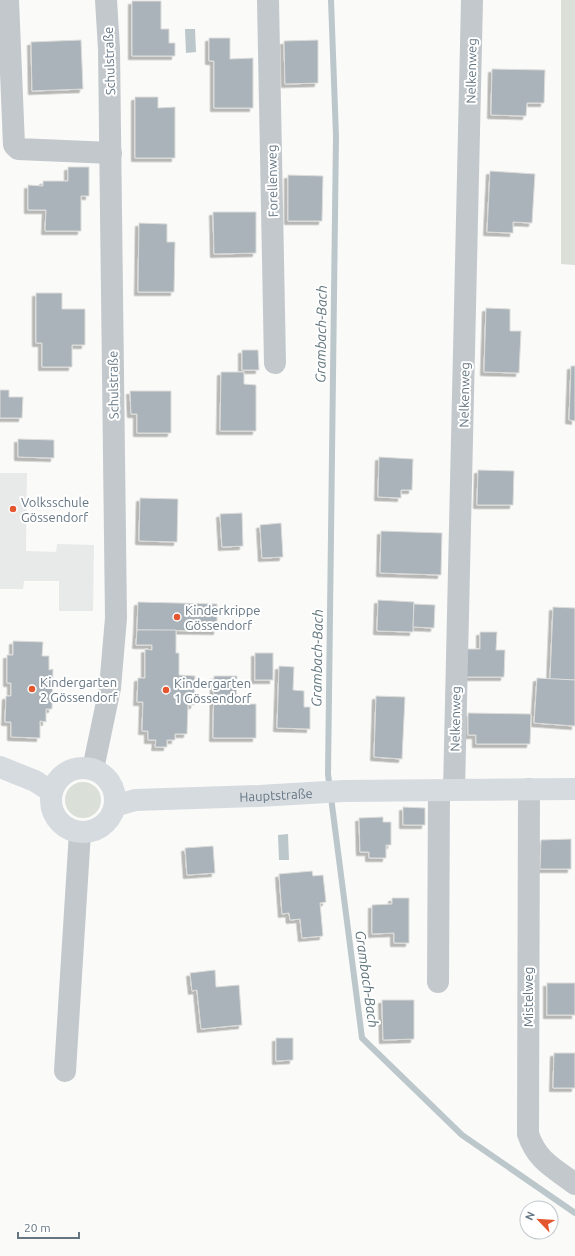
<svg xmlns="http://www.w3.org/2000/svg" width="575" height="1256" font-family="Ubuntu,sans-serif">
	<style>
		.built { fill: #e8e9e9 }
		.green { fill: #dadfd7 }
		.water { fill: #bbc7cb }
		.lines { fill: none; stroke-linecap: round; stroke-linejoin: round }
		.stream { stroke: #bbc7cb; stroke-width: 6 }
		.building { fill: #aab3b9; stroke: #dcdcda; filter: url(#shadow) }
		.minor { stroke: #c3c8cc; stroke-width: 22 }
		.major { stroke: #d6dbdf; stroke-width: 22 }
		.poi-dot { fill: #e4572e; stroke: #fff; stroke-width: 1.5 }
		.labels { text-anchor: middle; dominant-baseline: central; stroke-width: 4; stroke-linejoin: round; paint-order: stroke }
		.street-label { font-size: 13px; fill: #657683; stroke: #fff }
		.poi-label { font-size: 13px; fill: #657683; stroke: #fff; text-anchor: start }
		.water-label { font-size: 14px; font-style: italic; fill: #60757c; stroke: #fff }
	</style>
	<defs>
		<filter id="shadow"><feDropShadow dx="-3.5" dy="3.5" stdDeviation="0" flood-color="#0004"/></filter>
	</defs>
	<rect width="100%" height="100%" fill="#fafaf8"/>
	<path class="built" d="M0,473H27L26,551L56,552L57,544L94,545L93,611H59V581H24L23,589H0Z"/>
	<g class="green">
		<path d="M561,0H575V265L561,264Z"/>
		<circle cx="83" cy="800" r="18"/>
	</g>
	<g class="water">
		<path d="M185,29H195L196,52L186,53Z"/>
		<path d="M288,834L289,860H279L278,835Z"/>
	</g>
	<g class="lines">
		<path class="stream" d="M331,0L336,136L328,774L362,1038L462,1135L575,1213"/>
	</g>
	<g class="building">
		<path d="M132,1H161V29H169V43H175V56H132Z"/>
		<path d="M209,38H230V59L253,58V108H214V61H209Z"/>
		<path d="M81,40L83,89L32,91L31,42Z"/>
		<path d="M318,40V83L285,84L284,41Z"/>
		<path d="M492,69L545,70L544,103H527L526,116L491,115Z"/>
		<path d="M135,97H158V108L175,107V158H135Z"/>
		<path d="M68,167H89V196H81V231H45L46,210H28V185L43,186V181H68Z"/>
		<path d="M490,171L535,174L532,223L513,222V233L487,232Z"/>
		<path d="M288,175L323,176L322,221H288Z"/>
		<path d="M213,212H256V253L214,254Z"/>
		<path d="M139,223L167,224V242H175L174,292H138Z"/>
		<path d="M36,293H62V309H85V345H72V367H42V343H36Z"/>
		<path d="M486,308L510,309V331H521L519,373L484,372Z"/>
		<path d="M242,350H258L259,370H242Z"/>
		<path d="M571,366H575V421L569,420Z"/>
		<path d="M221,372H244V384L256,385V431H220Z"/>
		<path d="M0,390H9V397H23L22,418H0Z"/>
		<path d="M130,391H171V433H137V414H131Z"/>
		<path d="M18,439L54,440V458L18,457Z"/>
		<path d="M379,457L413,459L412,490H401V498L378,497Z"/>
		<path d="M478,470L514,471L513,505H477Z"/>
		<path d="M140,498L178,499L177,542L139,541Z"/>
		<path d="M242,513L243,546L222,547L220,514Z"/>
		<path d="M281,523L283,557L262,558L260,525Z"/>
		<path d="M381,531L442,533L441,575L380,573Z"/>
		<path d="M378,600L414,602L413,632L377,631Z"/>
		<path d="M138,602L217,604V631L137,630Z"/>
		<path d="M414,604L435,605L434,628L413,627Z"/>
		<path d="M553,607L575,608V680L550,679Z"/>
		<path d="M137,630H176V653H179V675L195,676L194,705H188L187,734H175V740H167V747H155L156,740H148V731H142L143,702H137L138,678H145V649L152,650V645H136Z"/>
		<path d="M480,632H497L496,650H505L504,677H466L467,649H480Z"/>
		<path d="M13,641L43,642L42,656H49V670L53,669L52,709H46V722L40,721V738L11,737V722H5L6,696H11V683H7V655H13Z"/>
		<rect x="255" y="653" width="18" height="27"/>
		<path d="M279,666L294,667L293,690L304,691V707H310V729L277,728Z"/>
		<path d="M214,676H237L236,704H256V738H213Z"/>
		<path d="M537,678L575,680V726L534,723Z"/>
		<path d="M376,696L405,697L402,759L374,757Z"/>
		<path d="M468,713L531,714L530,744H476V735H468Z"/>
		<path d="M403,807L425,808V825H403Z"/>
		<path d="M383,817V822H391V845H386V858H369V852H360L359,818Z"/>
		<path d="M571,839V869H540L541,840Z"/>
		<path d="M213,846L215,873L187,875L185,848Z"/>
		<path d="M312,871L313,876L323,875L326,902L320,903L323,936L302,938L300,919L290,920L289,913L282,914L279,874Z"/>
		<path d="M392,898H409V943H394V933L372,934V905L392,904Z"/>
		<path d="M215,970L216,987L239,985L242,1025L201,1029L197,990L192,991L190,973Z"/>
		<rect x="547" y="983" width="28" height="32"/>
		<path d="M382,1000H414V1039L383,1040Z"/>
		<path d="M276,1038H293V1060L276,1061Z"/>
		<path d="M554,1053H575V1088H553Z"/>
	</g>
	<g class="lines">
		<g class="minor">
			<path d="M8,0L14,145L18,149L111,153"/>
			<path d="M268,0L275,363"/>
			<path d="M93,769L110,688L116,618L109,49L106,0"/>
			<path d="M529,789L528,1134C537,1161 554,1168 575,1184"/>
			<path d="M454,790L472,0"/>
			<path d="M438,982L439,791"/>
			<path d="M65,1071L80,832"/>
		</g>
		<g class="major">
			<path d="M0,767L35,781L52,792"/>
			<circle cx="83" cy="800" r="32"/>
			<path id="s1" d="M115,806L135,800L259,796L344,791L575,789"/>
		</g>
	</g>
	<g class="poi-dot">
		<circle cx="13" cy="509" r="4"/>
		<circle cx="177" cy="617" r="4"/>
		<circle cx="32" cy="689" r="4"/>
		<circle cx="166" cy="690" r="4"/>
	</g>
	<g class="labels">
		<g class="street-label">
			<text transform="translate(109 61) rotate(-92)">Schulstraße</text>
			<text transform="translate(471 71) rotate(-89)">Nelkenweg</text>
			<text transform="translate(272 181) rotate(-91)">Forellenweg</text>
			<text transform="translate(113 385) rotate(-91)">Schulstraße</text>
			<text transform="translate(464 395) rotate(-89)">Nelkenweg</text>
			<text transform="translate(455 719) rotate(-89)">Nelkenweg</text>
			<text stroke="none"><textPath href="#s1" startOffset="162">Hauptstraße</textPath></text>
			<text transform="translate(528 997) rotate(-90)">Mistelweg</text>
		</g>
		<g class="poi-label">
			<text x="21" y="502">Volksschule<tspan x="21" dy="15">Gössendorf</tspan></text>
			<text x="185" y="610">Kinderkrippe<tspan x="185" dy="15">Gössendorf</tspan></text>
			<text x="40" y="682">Kindergarten<tspan x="40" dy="15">2 Gössendorf</tspan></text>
			<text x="174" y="683">Kindergarten<tspan x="174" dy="15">1 Gössendorf</tspan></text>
		</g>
		<g class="water-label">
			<text transform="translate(321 334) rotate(-89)">Grambach-Bach</text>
			<text transform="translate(317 658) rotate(-89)">Grambach-Bach</text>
			<text transform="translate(367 979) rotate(82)">Grambach-Bach</text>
		</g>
	</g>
	<g transform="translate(539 1220) rotate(295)"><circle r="19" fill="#ffffff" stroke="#c1c8cd"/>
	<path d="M0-3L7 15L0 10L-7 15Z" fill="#e4572e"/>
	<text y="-6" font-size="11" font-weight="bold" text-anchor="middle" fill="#657683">N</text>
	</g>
	<path d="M18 1232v6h61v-6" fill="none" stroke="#657683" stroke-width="2"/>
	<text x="24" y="1232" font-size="12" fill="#657683" stroke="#ffffff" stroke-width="3" paint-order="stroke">20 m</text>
</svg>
